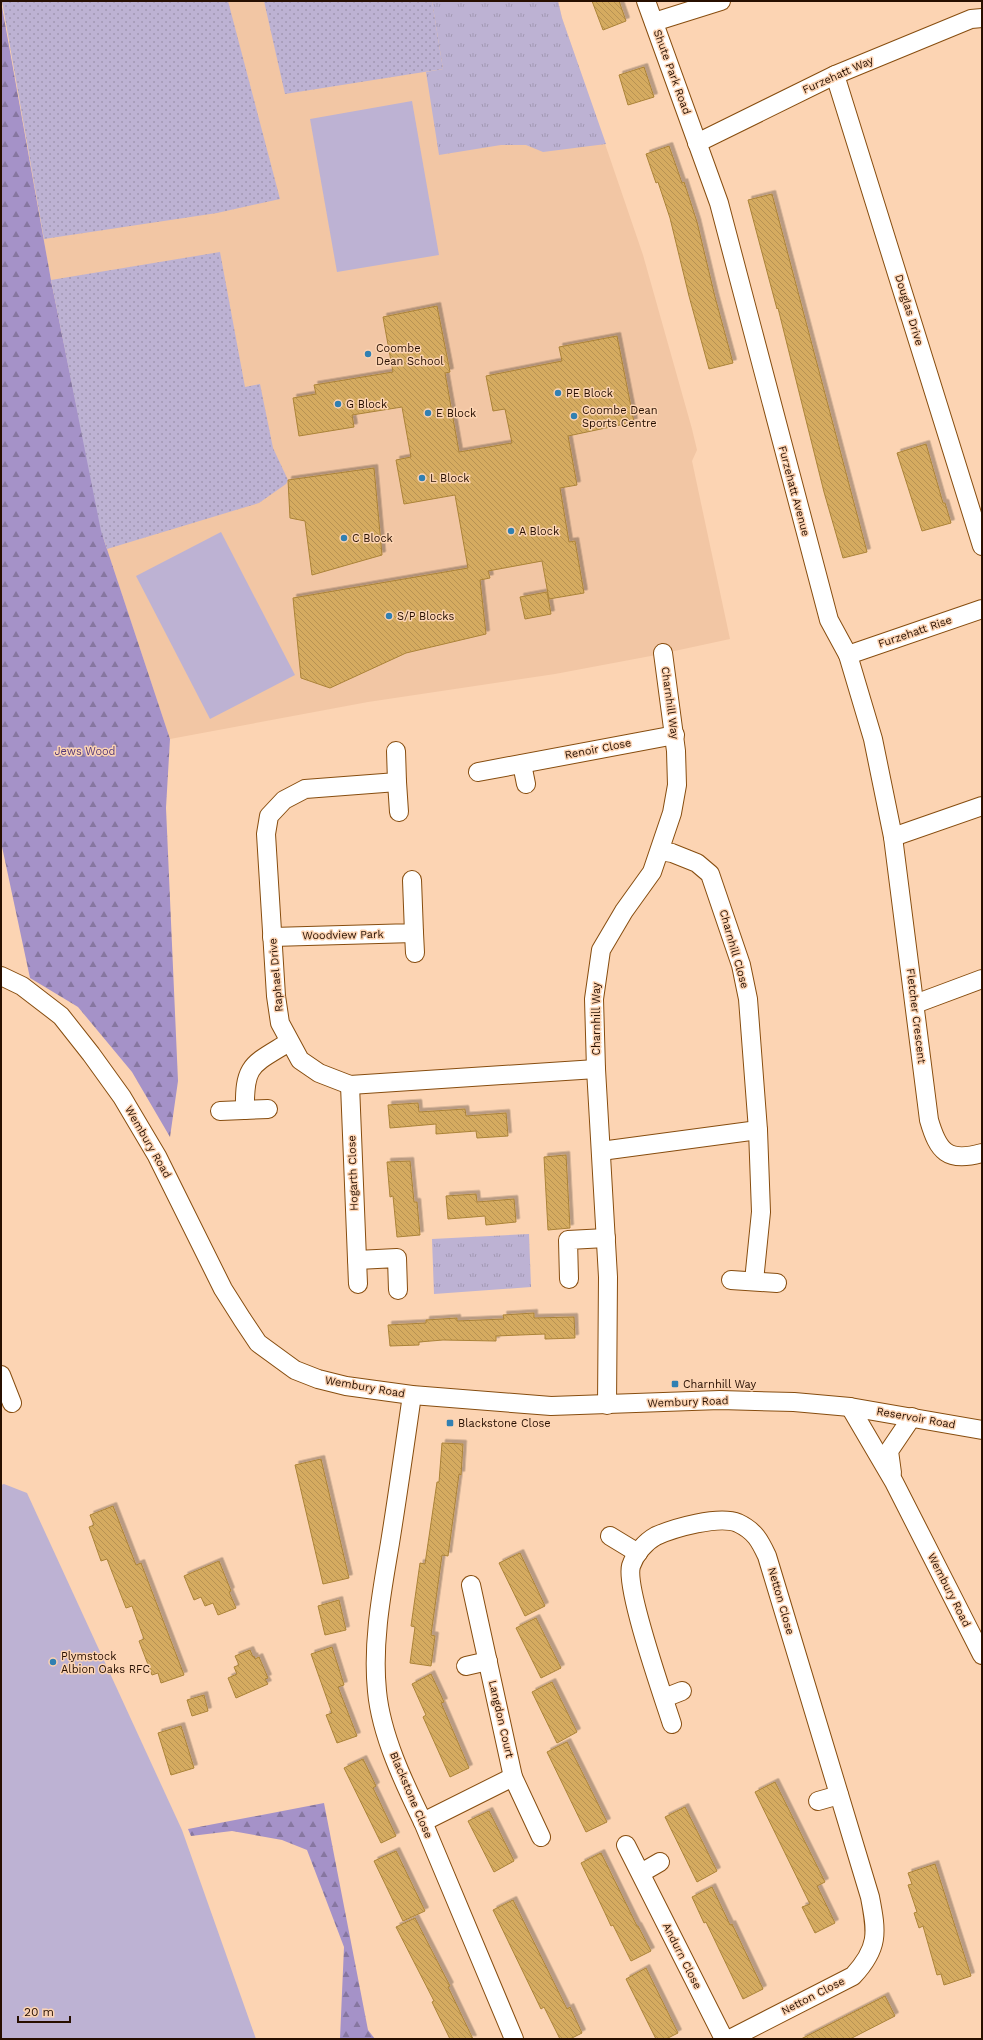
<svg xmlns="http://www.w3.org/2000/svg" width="983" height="2040" font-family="'Work Sans',sans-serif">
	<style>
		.built { fill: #f2c6a4 }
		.grass { fill: url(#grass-tufts) }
		.forest { fill: url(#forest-firs) }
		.park { fill: url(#park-dots) }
		.pitch { fill: #bdb2d3 }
		.building { fill: url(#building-back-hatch); stroke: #ab8338; filter: url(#shadow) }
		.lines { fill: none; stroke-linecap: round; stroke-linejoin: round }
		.minor-casing { stroke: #874d0f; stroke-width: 20 }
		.minor { stroke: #fff; stroke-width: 18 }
		.poi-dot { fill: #3180b2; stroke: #fcd4b3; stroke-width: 1.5 }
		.labels { text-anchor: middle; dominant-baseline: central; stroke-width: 3; stroke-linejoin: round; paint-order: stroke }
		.street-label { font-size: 11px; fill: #270f00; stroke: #fcd4b3 }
		.poi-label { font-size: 11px; fill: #270f00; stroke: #fcd4b3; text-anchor: start }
		.park-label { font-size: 11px; fill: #513678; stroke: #fcd4b3 }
	</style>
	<defs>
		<pattern id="grass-tufts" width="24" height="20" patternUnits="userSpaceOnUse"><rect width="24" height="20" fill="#bdb2d3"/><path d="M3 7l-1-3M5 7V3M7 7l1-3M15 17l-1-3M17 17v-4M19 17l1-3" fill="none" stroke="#a298b3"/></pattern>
		<pattern id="forest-firs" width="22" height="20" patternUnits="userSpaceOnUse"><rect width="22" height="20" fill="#a592c8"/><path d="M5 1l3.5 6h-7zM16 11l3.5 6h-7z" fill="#8676a0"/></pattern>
		<pattern id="park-dots" width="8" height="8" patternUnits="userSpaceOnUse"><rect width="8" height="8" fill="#bdb2d3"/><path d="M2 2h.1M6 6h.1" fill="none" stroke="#a298b3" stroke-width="1.8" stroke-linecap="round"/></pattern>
		<pattern id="building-back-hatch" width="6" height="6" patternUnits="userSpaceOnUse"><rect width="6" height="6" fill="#d5ab61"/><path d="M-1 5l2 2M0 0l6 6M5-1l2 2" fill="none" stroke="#b79252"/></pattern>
		<filter id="shadow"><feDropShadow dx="3.5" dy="-3.5" stdDeviation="0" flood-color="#0004"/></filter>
	</defs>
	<rect width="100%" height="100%" fill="#fcd4b3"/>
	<path class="built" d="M2,1H558L562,18L643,255L692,429L697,450L692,461L730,639L656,655L555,674L368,702L170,739L101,531L48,264Z"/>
	<g class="grass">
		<path d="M432,1H558L562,18L606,144L543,152L526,145H501L439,155L426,72L443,69Z"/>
		<path d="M529,1234L531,1287L434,1294L432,1239Z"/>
	</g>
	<g class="forest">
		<path d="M1,1L51,280L104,540L170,739L166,808L178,1081L170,1137L132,1072L78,1007L30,978L1,842Z"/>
		<path d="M324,1803L368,2030L375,2039H340L344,1947L307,1850L282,1840L232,1831L191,1836L188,1829Z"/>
	</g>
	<g class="park">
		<path d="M2,1H228L280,199L217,213L44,239Z"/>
		<path d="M264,1H432L443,69L285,94Z"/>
		<path d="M220,252L245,387L260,384L273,448L288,480L286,484L259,503L107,549L101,531L51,280Z"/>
	</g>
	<g class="pitch">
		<path d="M412,101L439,255L337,272L310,119Z"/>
		<path d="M221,532L295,675L210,719L136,576Z"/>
		<path d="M4,1484L27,1493L182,1830L256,2039H1V1485Z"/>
	</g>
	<g class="building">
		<path d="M592,1H619L626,21L603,30Z"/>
		<path d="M644,67L654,97L628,105L619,75Z"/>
		<path d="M669,146L682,183L684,182L697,222L715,297L733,363L709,369L689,296L670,218L658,182L656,183L646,154Z"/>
		<path d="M772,194L867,552L843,558L824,492L778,308L777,309L748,200Z"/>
		<path d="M437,306L450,372L445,373L459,452L512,443L505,409L493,411L486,376L562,361L559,347L617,336L634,422L568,436L577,485L560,488L569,542L575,541L584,593L549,599L542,561L488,571L490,578L480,580L486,634L406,653L330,688L301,678L293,598L468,568L455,495L404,504L396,460L411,457L402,407L352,415L354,427L299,436L293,398L316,394L314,385L393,372L383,317Z"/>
		<path d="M926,444L943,503H945L951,523L922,531L897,453Z"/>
		<path d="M374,468L382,555L312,575L305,521L290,518L288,480Z"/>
		<path d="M547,592L551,614L525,619L520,597Z"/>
		<path d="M418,1103L419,1112L465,1109L466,1116L506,1113L508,1136L477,1138L476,1131L436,1134V1124L390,1128L388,1105Z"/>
		<path d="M566,1155L570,1228L548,1230L544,1157Z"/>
		<path d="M410,1161L414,1202H417L420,1235L397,1237L393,1196L390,1197L387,1162Z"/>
		<path d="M476,1194L477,1202L514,1199L516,1222L486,1225L485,1216L448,1219L446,1196Z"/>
		<path d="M534,1313V1318L574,1317L575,1338L545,1339V1334L520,1335L496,1336V1341L443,1340L419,1342V1345L390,1346L388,1325L426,1323V1320L442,1319L457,1318V1321L504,1319L503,1315Z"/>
		<path d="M442,1443L463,1444L461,1475L459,1474L448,1556L442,1555L431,1635L435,1636L431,1666L410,1663L415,1627L411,1626L420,1563L425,1564L437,1482H439Z"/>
		<path d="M321,1459L349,1578L323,1584L295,1465Z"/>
		<path d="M113,1506L136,1565L141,1563L184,1675L161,1683L158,1673L152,1675L139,1641L144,1639L132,1606L126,1608L107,1559L101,1561L89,1527L94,1525L90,1515Z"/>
		<path d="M520,1553L545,1606L525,1616L499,1563Z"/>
		<path d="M219,1561L231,1591L229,1592L236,1608L218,1615L213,1603L205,1606L201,1597L194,1600L184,1576Z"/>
		<path d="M339,1600L346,1630L325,1635L318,1606Z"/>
		<path d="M536,1618L561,1668L541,1678L516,1628Z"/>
		<path d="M332,1647L344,1685L338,1687L357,1736L337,1743L326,1715L332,1713L311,1654Z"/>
		<path d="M250,1650L253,1657L254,1656L255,1659L259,1657L268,1678L265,1679L268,1684L236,1698L228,1678L237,1674L234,1667L239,1665L235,1656Z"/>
		<path d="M431,1674L444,1702L441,1703L469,1768L450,1777L423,1717L426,1715L412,1684Z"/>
		<path d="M552,1682L577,1732L557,1743L532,1692Z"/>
		<path d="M204,1695L208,1711L192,1716L187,1700Z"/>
		<path d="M181,1726L194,1768L171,1775L158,1733Z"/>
		<path d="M567,1742L607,1822L586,1832L547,1752Z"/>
		<path d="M363,1759L376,1786L373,1788L396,1836L381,1843L344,1768Z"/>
		<path d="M775,1782L825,1882L817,1886L835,1923L815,1933L802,1907L810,1904L755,1792Z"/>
		<path d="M685,1807L717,1871L697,1882L665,1817Z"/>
		<path d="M489,1811L514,1861L494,1872L468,1821Z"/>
		<path d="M396,1851L425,1911L403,1921L374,1861Z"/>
		<path d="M601,1853L637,1926H638L651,1951L631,1961L613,1925L611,1926L605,1913L581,1863Z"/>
		<path d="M935,1864L971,1976L944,1985L941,1974L937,1975L923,1926L919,1928L914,1913L917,1912L908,1885L912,1884L908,1873Z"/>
		<path d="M712,1887L730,1925L732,1924L763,1989L743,1999L706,1922L704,1923L692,1897Z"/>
		<path d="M513,1900L567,2009L570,2007L582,2033L570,2039H560L544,2007L541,2009L493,1910Z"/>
		<path d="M415,1918L450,1986L448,1987L473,2039H450L432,2002L434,2001L396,1927Z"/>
		<path d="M646,1968L678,2033L666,2039H656L626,1979Z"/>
		<path d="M885,1996L895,2016L850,2039H801Z"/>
	</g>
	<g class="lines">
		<defs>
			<g id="minor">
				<path d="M646,1L719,203L829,620L848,655L873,739L893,837L929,1120C938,1151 947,1163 982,1153"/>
				<path d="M654,22L721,1"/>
				<path d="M835,75L982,546"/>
				<path d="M697,143L835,75L971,19L982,18"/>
				<path d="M848,655L982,609"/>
				<path d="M396,751L397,782L305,789L284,800L269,816L266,834L276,996L280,1023L300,1060L319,1073L350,1085L596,1069"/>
				<path d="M522,764L526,784"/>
				<path d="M478,772L675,735"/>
				<path d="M397,782L399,812"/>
				<path d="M893,837L982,806"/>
				<path d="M660,851L672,853L697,863L710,874L741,965L748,999L758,1130L761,1212L754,1281"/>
				<path d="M414,933L415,953"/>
				<path d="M272,937L414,933L412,880"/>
				<path d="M1,976L22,986L61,1016L91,1054L122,1097L157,1156L223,1289L242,1319L258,1343L295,1370L318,1379L346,1386L412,1395L551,1406L720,1400L794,1402L850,1407L982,1430"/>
				<path d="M915,1004L982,979"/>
				<path d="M350,1085L358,1284"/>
				<path d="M245,1110C244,1064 252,1065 289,1042"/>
				<path d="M220,1111L268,1109"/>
				<path d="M601,1151L758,1130"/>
				<path d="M357,1260L397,1258L398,1290"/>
				<path d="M569,1279L568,1240L606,1238"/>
				<path d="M731,1280L777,1283"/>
				<path d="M1,1375L12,1403"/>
				<path d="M412,1395C405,1444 398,1493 390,1543C382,1591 372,1642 377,1691C381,1735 404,1783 423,1822L514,2039"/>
				<path d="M607,1405L608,1277L596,1069L594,999L601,950L624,911L652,872L672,813L677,785L676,751L663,653"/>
				<path d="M850,1407L894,1482L982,1655"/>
				<path d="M892,1473L889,1451L912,1417"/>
				<path d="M610,1536L638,1553"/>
				<path d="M471,1585L513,1777L541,1837"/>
				<path d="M466,1666L488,1661"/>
				<path d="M664,1698L682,1691"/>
				<path d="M672,1724C663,1696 625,1588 631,1566C635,1554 645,1542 656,1536C674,1528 719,1515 738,1523C755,1531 760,1541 767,1556L870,1897C877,1933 879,1948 853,1976L730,2039"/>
				<path d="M818,1801L839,1795"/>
				<path d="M423,1822L513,1777"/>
				<path d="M626,1845L724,2039"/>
				<path d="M641,1873L660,1862"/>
			</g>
		</defs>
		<use href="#minor" class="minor-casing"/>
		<use href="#minor" class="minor"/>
	</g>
	<g class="poi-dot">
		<circle cx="368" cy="354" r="4"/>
		<circle cx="558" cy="393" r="4"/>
		<circle cx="338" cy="404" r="4"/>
		<circle cx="428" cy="413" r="4"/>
		<circle cx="574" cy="416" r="4"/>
		<circle cx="422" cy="478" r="4"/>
		<circle cx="511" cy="531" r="4"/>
		<circle cx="344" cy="538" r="4"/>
		<circle cx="389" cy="616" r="4"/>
		<rect x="671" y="1380" width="8" height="8" rx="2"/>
		<rect x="446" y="1419" width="8" height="8" rx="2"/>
		<circle cx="53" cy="1662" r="4"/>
	</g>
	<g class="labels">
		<g class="street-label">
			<text transform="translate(672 72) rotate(70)">Shute Park Road</text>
			<text transform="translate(838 75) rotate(-24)">Furzehatt Way</text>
			<text transform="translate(909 310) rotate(73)">Douglas Drive</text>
			<text transform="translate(794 491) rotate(75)">Furzehatt Avenue</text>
			<text transform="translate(915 632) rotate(-19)">Furzehatt Rise</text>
			<text transform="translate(670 703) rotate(82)">Charnhill Way</text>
			<text transform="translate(598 749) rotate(-11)">Renoir Close</text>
			<text transform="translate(343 935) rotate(-1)">Woodview Park</text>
			<text transform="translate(734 949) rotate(74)">Charnhill Close</text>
			<text transform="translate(276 975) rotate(-95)">Raphael Drive</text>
			<text transform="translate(916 1016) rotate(83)">Fletcher Crescent</text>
			<text transform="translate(596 1019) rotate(-90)">Charnhill Way</text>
			<text transform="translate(148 1142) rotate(60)">Wembury Road</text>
			<text transform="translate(353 1173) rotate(-92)">Hogarth Close</text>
			<text transform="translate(365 1387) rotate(10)">Wembury Road</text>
			<text transform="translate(688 1402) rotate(-2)">Wembury Road</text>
			<text transform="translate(916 1418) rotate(10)">Reservoir Road</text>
			<text transform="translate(949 1590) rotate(63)">Wembury Road</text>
			<text transform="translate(781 1601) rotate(74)">Netton Close</text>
			<text transform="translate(501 1719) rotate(77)">Langdon Court</text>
			<text transform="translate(411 1795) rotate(67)">Blackstone Close</text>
			<text transform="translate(682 1956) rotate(63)">Andurn Close</text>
			<text transform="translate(813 1996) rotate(-27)">Netton Close</text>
		</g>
		<g class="poi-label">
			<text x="376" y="348">Coombe<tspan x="376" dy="13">Dean School</tspan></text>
			<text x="566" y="393">PE Block</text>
			<text x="346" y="404">G Block</text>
			<text x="582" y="410">Coombe Dean<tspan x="582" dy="13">Sports Centre</tspan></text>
			<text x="436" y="413">E Block</text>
			<text x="430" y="478">L Block</text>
			<text x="519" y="531">A Block</text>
			<text x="352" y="538">C Block</text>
			<text x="397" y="616">S/P Blocks</text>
			<text x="683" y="1384">Charnhill Way</text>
			<text x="458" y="1423">Blackstone Close</text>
			<text x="61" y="1656">Plymstock<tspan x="61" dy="13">Albion Oaks RFC</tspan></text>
		</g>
		<g class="park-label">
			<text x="85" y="751">Jews Wood</text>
		</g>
	</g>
	<rect width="983" height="2040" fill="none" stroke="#270f00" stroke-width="4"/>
	<path d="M18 2016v6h52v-6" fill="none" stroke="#270f00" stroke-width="2"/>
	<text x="24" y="2016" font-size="12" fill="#270f00" stroke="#fcd4b3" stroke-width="3" paint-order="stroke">20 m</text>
</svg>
